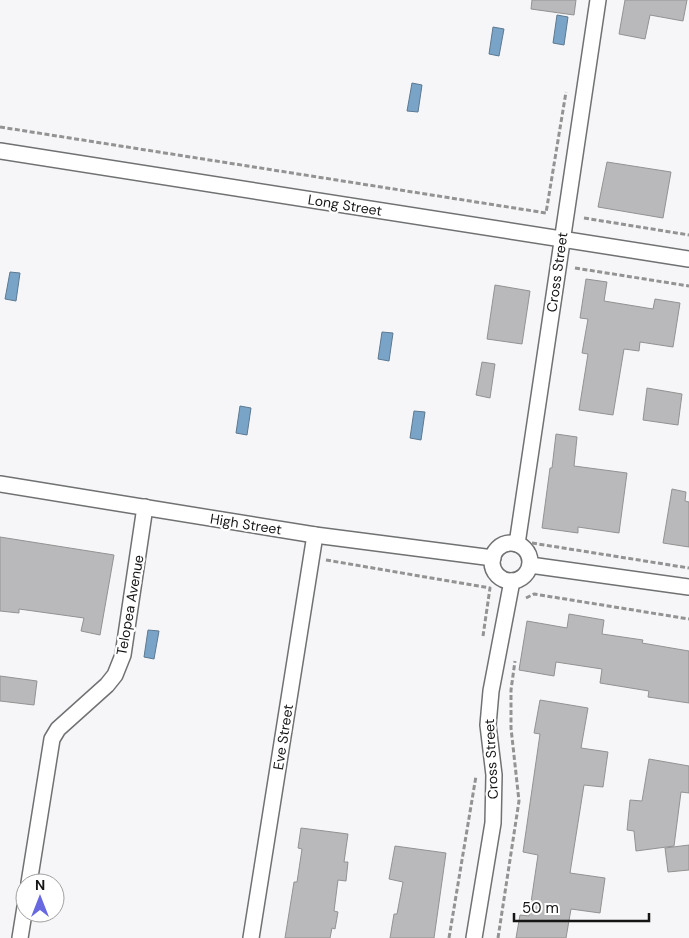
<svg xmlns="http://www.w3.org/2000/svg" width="689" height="938" font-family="'DM Sans',sans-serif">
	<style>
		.water { fill: #7aa4c7; stroke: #5c7992 }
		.building { fill: #b9b8ba; stroke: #939293 }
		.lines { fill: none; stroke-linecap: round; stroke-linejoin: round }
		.street-casing { stroke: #707172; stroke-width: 18 }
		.path { stroke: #939394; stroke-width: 3; stroke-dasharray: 5 2.5; stroke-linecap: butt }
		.street { stroke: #fff; stroke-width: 15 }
		.labels { text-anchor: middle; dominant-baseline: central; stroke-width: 4.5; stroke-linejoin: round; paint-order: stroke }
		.street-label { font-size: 14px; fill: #151515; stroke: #fff }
	</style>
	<rect width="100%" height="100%" fill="#f6f6f8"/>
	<g class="water">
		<path d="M557,15L568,17L564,45L553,43Z"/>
		<path d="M493,27L504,29L499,56L489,54Z"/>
		<path d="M412,83L422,85L418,112L407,111Z"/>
		<path d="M10,272L20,273L16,301L5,299Z"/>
		<path d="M382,332L393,333L389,361L378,359Z"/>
		<path d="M240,406L251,408L247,435L236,433Z"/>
		<path d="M414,411L425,412L421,440L410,438Z"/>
		<path d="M148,630L159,631L154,659L144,657Z"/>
	</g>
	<g class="building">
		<path d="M532,0H576L574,15L531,9Z"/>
		<path d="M625,0H687L683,21L650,15L645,39L619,34Z"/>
		<path d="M607,162L671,172L663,218L598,207Z"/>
		<path d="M586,279L607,282L604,301L653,309L655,299L680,303L673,347L640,342L639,351L624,349L613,415L579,410L588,354L582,353L588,319L580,318Z"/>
		<path d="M495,285L530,291L522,344L487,339Z"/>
		<path d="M482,362L495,364L490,398L476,395Z"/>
		<path d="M647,388L682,394L678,425L643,420Z"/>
		<path d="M556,434L577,437L574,466L627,473L619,533L578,527V533L542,528L550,468H552Z"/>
		<path d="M672,489L686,492L685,501L689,502V547L663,543Z"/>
		<path d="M0,537L114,555L100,635L81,631L84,618L19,609V613L0,611Z"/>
		<path d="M569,614L604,620L602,634L643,640L642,643L689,651V703L648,697L649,691L600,683L602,669L556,662L554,676L519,670L527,621L567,628Z"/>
		<path d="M0,676L37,681L34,705L0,701Z"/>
		<path d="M540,700L588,708L581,748L608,752L603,787L584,785L570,873L605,878L600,913L571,909L566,938H516L520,915L529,916L538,855L523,852L540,734L534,733Z"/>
		<path d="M649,759L689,766V793L681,792L674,846L636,851L634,831L627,830L630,800L642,801Z"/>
		<path d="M301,828L348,834L344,862H348L346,881L338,880L334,911L338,912L335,929L332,928L330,938H285L294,882H297L302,849L298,848Z"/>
		<path d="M689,845V870L668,872L665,848Z"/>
		<path d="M395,846L446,853L434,938H390L394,914H397L403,882L389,879Z"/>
	</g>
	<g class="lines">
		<defs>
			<g id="street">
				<path d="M0,151L689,259"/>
				<path d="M0,484L315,535L493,558"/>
				<circle cx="511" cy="562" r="19"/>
				<path d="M517,544L598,0"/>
				<path d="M530,565L689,587"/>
				<path d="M29,883L52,739L58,729L107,685L115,675L123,655L145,507"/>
				<path d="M20,938L25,907"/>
				<path d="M251,938L315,535"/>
				<path d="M474,938L493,823L494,775L488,725L491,691L512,581"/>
			</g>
		</defs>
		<use href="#street" class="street-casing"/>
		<g class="path">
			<path d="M0,127L546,213L566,92"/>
			<path d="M584,218L689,235"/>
			<path d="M575,268L689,286"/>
			<path d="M532,543L689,568"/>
			<path d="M326,560L490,588L483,636"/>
			<path d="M526,598L534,594L689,619"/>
			<path d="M449,938L476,776"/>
			<path d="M498,938L519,801L511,728V690L515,661"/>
		</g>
		<use href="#street" class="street"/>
	</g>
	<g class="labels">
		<g class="street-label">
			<text transform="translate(345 205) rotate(9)">Long Street</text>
			<text transform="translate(557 272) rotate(-82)">Cross Street</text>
			<text transform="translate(246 524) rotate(9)">High Street</text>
			<text transform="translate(130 605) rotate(-80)">Telopea Avenue</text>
			<text transform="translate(283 737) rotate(-81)">Eve Street</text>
			<text transform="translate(491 759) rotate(-93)">Cross Street</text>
		</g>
	</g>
	<g transform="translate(40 898)"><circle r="24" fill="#ffffff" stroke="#a1a1a1"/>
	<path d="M0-4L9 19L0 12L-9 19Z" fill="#6868e1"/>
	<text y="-8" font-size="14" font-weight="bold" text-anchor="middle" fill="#151515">N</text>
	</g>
	<path d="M514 913v8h135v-8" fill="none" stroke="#151515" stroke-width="2.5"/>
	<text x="522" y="913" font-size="15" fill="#151515" stroke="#ffffff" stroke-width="4" paint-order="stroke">50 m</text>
</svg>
